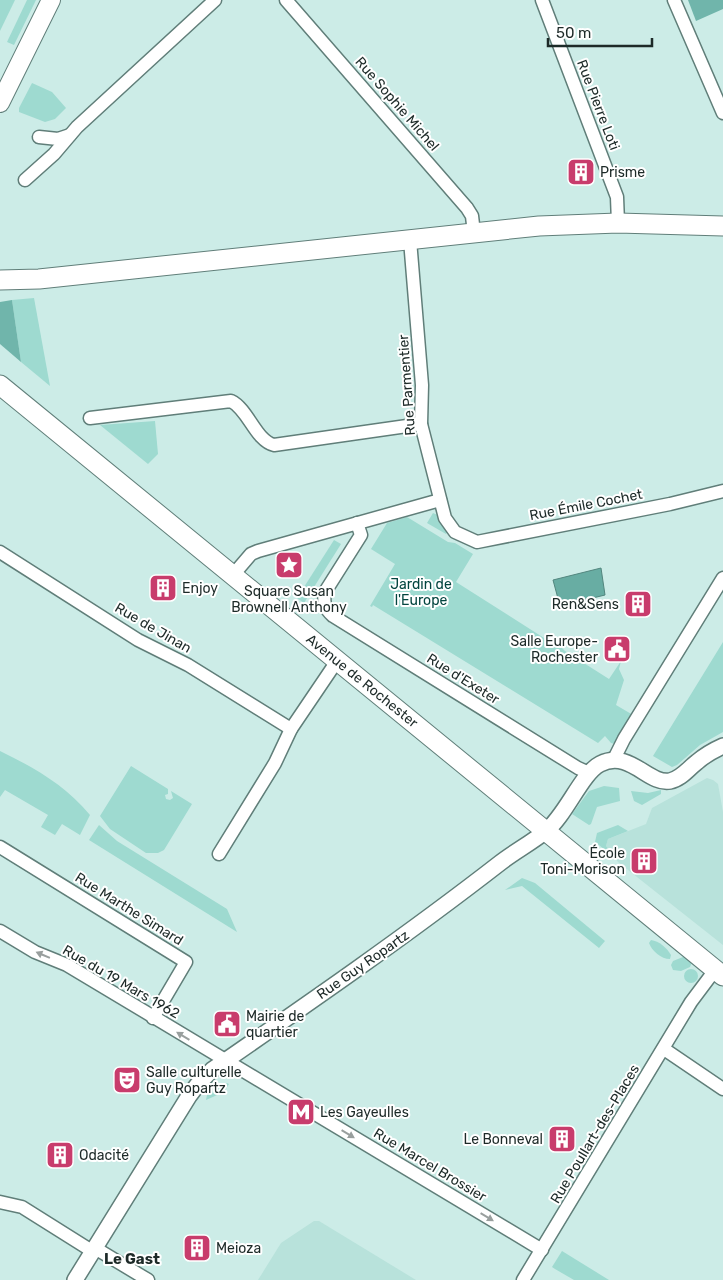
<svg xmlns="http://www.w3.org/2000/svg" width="723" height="1280" font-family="Rubik,sans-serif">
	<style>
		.built { fill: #b8e2db }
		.green { fill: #9edad0 }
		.forest { fill: #70b5ab }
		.water { fill: #68ada3; stroke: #52867e }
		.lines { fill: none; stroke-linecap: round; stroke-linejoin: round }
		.minor-casing { stroke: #607e79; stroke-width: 15 }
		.tertiary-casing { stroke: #607e79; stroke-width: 18 }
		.secondary-casing { stroke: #607e79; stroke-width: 20 }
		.primary-casing { stroke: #607e79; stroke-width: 21 }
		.minor { stroke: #fff; stroke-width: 12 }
		.tertiary { stroke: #fff; stroke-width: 15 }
		.secondary { stroke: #fff; stroke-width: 18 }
		.primary { stroke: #fff; stroke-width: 19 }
		.oneway { fill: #999f9e }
		.labels { text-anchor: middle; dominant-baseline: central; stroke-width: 4; stroke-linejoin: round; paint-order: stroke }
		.street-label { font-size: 14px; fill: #1d2a28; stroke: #fff }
		.poi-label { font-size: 14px; fill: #1d2a28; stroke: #fff; text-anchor: start }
		.park-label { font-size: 14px; fill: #03453f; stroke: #fff }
		.neighbourhood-label { font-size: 15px; font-weight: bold; fill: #1d2a28; stroke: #fff }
	</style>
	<rect width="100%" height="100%" fill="#ccece7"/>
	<g class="built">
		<path d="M707,778L713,780L718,784L723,812V945L618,862L606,846L608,839L646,824L652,808Z"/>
		<path d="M314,1221H319L416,1280H258L281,1243Z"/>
	</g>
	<g class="green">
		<path d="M0,0H15L0,31Z"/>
		<path d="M27,0H36L14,45L7,42Z"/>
		<path d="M32,83L52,92L66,108L55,119L45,122L19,112V108Z"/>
		<path d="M34,298L50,386L21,362L12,300Z"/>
		<path d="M155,421L158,454L148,464L100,425Z"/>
		<path d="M433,513L440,516L448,531L446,534L427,523Z"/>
		<path d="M407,517L448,542L455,543L473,554L456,582L555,645L558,644L565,651L609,679L621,661L619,669L624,680L616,705L633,715L615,744L611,743L605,736L598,743L373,605L372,607L370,606L395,564L371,549L387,523Z"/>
		<path d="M334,540L341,544L304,603L297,598Z"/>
		<path d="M723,642V732L700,745L677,765L672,767L653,756Z"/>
		<path d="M0,751C35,768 65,785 90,815L80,835L62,824L55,835L41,827L48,815L5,790L0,797Z"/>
		<path d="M131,766L168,789V794L165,795L166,799L170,800L173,798L171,791L192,804L164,850L158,853H146L110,829L100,816Z"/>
		<path d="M604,786L619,788L620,801L597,807L591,824L589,825L572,814L589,791Z"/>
		<path d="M661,790V794L642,805L634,801L631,791L648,793Z"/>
		<path d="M99,825L117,841L227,909L237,932L89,840Z"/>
		<path d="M618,825L628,831L608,839L606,846L611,852L609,853L595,842L597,833Z"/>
		<path d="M522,878L535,883L605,941L599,948L522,886L505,890Z"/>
		<path d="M651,940C659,941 667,948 671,955L670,959C661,959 652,951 649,943Z"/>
		<path d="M683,957H687L692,962L690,967L681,971L673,970L671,965L673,961Z"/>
		<circle cx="691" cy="976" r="7"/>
		<path d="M227,1083L229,1084L224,1092L206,1100L207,1095Z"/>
		<path d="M562,1251L609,1280H574L555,1269L552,1267Z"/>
	</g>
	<g class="forest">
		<path d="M688,0H723V9L696,21Z"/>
		<path d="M12,300L21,362L0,344V302Z"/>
	</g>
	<path class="water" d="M601,568L605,595L560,606L553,580Z"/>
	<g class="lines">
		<defs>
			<g id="minor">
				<path d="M286,0L467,208L472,216L474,233"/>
				<path d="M542,0L617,197L618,223"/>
				<path d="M674,0L723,113"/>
				<path d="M39,137L58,139L70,135"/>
				<path d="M25,180L54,154L77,127L215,0"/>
				<path d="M410,240L422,385L421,424L445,518L455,532L477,542L670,504L723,491"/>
				<path d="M90,418L231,401C248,409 256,441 274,445L421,424"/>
				<path d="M357,523L361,535L325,592C323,603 325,609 333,616L578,768L589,773"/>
				<path d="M0,552L138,640L188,665L291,729"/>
				<path d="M233,575L251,554L258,551L440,500"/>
				<path d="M613,761L624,739L723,578"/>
				<path d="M0,847L186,962L153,1018"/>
				<path d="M219,854L275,763L291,729L337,661"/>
				<path d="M0,931L35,952L67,965L542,1250"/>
				<path d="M664,1049L723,1089"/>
				<path d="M0,1202L22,1207L92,1251"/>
				<path d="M95,1248L148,1280"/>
				<path d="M523,1280L691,1002L715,970"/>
			</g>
			<path id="tertiary" d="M75,1280L189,1096L198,1084L212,1070C309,1003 406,936 500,863C514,852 531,843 546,831C566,815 582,773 600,764C630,749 648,785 670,781C681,779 689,768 697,762C705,755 714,750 723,746"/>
			<path id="secondary" d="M0,103L51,0"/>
			<g id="primary">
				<path d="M0,280L39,279L539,226L618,223L723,226"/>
				<path d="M0,385L723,976"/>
			</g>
		</defs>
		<use href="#minor" class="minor-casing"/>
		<use href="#tertiary" class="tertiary-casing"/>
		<use href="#secondary" class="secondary-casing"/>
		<use href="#primary" class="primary-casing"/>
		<use href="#minor" class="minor"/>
		<use href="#tertiary" class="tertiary"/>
		<use href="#secondary" class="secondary"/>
		<use href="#primary" class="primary"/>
	</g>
	<defs><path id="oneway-solid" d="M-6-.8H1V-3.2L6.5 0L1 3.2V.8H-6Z" transform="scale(1.25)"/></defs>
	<g class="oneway">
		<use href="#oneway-solid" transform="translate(43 955) rotate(-157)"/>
		<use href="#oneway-solid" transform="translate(183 1036) rotate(-149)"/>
		<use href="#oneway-solid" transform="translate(348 1134) rotate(31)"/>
		<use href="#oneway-solid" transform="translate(487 1217) rotate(31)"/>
	</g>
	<defs>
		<symbol id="building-square" viewBox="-11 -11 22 22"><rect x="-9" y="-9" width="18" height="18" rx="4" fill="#c83c6c" stroke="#fff"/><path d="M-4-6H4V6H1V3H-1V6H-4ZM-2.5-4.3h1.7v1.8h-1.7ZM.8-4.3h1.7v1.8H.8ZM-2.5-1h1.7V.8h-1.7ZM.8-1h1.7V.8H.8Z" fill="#fff"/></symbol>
		<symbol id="sight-square" viewBox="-11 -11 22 22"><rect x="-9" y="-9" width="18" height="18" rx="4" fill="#c83c6c" stroke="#fff"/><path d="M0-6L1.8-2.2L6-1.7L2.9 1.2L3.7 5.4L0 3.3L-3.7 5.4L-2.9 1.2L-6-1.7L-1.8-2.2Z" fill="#fff"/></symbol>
		<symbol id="civic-square" viewBox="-11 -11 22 22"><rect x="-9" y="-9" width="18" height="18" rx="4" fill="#c83c6c" stroke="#fff"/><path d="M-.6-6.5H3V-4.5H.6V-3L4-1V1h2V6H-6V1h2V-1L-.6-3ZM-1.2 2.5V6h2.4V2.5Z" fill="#fff"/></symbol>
		<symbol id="theatre-square" viewBox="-11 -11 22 22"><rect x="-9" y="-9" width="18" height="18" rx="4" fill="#c83c6c" stroke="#fff"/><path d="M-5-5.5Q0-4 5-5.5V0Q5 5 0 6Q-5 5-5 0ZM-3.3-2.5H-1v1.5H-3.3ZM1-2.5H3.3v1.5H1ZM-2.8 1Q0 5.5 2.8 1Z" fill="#fff"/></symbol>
		<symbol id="metro-square" viewBox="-11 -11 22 22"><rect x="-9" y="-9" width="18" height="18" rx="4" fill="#c83c6c" stroke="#fff"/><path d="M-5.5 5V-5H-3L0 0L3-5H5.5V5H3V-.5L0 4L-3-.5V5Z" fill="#fff"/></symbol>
	</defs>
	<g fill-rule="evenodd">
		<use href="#building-square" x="565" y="156" width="32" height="32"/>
		<use href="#sight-square" x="273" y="549" width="32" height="32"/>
		<use href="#building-square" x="147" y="572" width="32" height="32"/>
		<use href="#building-square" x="622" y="588" width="32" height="32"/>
		<use href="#civic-square" x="601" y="633" width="32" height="32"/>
		<use href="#building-square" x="628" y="845" width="32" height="32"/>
		<use href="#civic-square" x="211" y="1008" width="32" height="32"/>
		<use href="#theatre-square" x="111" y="1064" width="32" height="32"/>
		<use href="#metro-square" x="285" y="1096" width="32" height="32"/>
		<use href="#building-square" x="546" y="1123" width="32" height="32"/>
		<use href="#building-square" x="44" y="1139" width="32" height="32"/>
		<use href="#building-square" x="181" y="1232" width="32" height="32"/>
	</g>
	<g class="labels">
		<g class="street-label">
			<text transform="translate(397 104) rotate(49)">Rue Sophie Michel</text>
			<text transform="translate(598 105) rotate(69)">Rue Pierre Loti</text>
			<text transform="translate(407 385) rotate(-94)">Rue Parmentier</text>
			<text transform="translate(586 505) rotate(-11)">Rue Émile Cochet</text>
			<text transform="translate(153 628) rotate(30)">Rue de Jinan</text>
			<text transform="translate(463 679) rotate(32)">Rue d'Exeter</text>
			<text transform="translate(362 681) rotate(39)">Avenue de Rochester</text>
			<text transform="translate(129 909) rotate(32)">Rue Marthe Simard</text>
			<text transform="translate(363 965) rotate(-35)">Rue Guy Ropartz</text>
			<text transform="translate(121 982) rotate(30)">Rue du 19 Mars 1962</text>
			<text transform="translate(595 1134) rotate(-59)">Rue Poullart-des-Places</text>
			<text transform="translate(430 1165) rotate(31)">Rue Marcel Brossier</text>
		</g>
		<g class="poi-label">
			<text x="600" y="172">Prisme</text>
			<text x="182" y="588">Enjoy</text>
			<text x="289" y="591" text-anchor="middle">Square Susan<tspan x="289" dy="16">Brownell Anthony</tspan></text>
			<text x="619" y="604" text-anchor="end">Ren&amp;Sens</text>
			<text x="598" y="641" text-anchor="end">Salle Europe-<tspan x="598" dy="16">Rochester</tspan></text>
			<text x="625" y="853" text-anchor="end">École<tspan x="625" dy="16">Toni-Morison</tspan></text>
			<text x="246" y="1016">Mairie de<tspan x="246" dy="16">quartier</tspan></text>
			<text x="146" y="1072">Salle culturelle<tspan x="146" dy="16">Guy Ropartz</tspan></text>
			<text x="320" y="1112">Les Gayeulles</text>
			<text x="543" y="1139" text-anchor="end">Le Bonneval</text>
			<text x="79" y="1155">Odacité</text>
			<text x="216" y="1248">Meioza</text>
		</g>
		<g class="park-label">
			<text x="421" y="584">Jardin de<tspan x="421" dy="16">l'Europe</tspan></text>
		</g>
		<g class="neighbourhood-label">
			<text x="132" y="1259">Le Gast</text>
		</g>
	</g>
	<path d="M548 38v8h104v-8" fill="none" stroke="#1d2a28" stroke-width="2.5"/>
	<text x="556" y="38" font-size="15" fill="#1d2a28" stroke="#ffffff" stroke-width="4" paint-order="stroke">50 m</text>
</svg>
